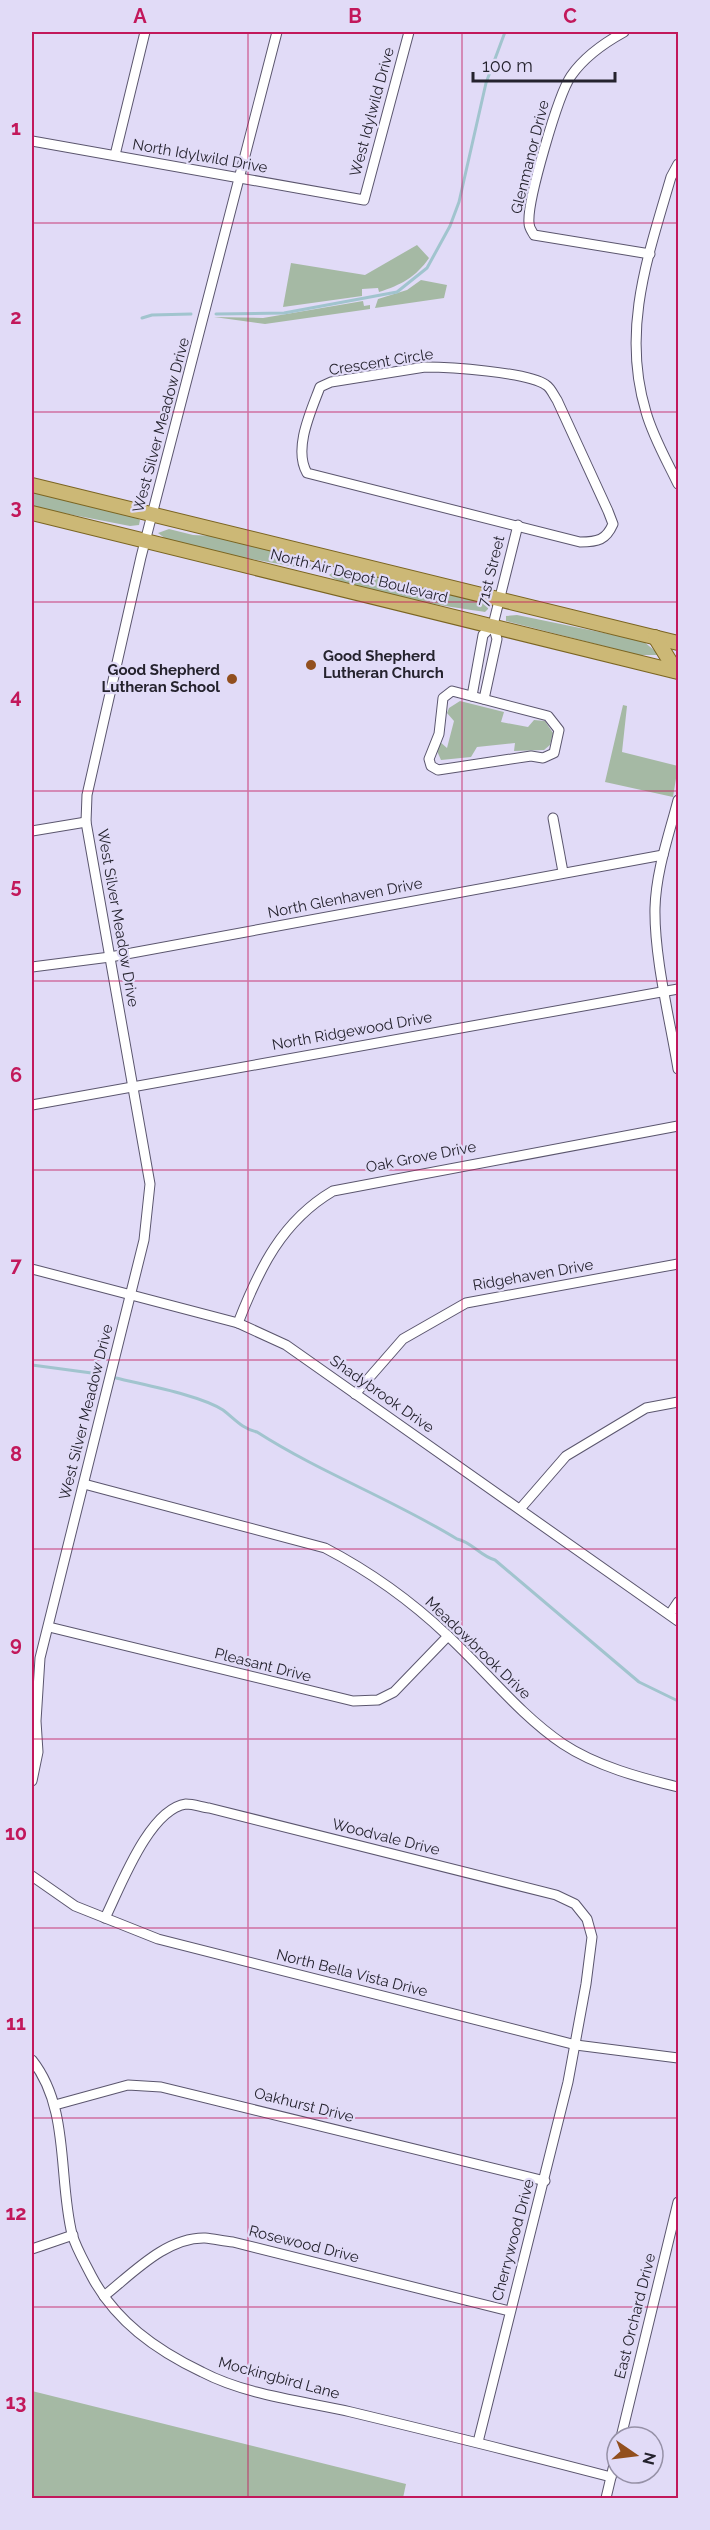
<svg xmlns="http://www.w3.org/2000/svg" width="710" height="2530" font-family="Raleway,sans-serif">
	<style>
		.green { fill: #a5b9a4 }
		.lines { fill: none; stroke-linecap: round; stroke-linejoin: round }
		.stream { stroke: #a1c4ce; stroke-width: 3 }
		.street-casing { stroke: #5b566e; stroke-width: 11 }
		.primary-casing { stroke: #7b6522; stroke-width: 16 }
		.street { stroke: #fff; stroke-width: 9 }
		.primary { stroke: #ccb876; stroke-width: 14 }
		.grid { fill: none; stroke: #c2185b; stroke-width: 1.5; stroke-opacity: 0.55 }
		.poi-dot { fill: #924f1e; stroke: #e1dbf7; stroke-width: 2 }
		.labels { text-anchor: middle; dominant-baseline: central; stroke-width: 4.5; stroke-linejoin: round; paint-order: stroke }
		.street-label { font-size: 15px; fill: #25232e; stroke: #e1dbf7 }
		.poi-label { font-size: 15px; font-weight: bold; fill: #25232e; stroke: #e1dbf7; text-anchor: start }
		.neatline { fill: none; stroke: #c2185b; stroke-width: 2 }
		.grid-label { font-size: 20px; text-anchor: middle; font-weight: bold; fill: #c2185b }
	</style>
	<rect width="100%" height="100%" fill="#e1dbf7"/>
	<g class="green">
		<path d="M417,245L429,258C416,277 401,285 379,292L378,288L362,289V296L283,307L291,263L365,275Z"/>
		<path d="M421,280L447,285L444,298L375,308L378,299L407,290Z"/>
		<path d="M363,301L364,306L370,305V309L265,324L214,317L263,318Z"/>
		<path d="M32,490L130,514L140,520L139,525L130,526L32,507Z"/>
		<path d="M169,529L193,535L215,536L306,558L312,567L302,568L229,555L166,539L158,533Z"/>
		<path d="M335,571C362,572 469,592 489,605L488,609L485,612C457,608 347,592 329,575Z"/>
		<path d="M517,615L643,641L660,655H639L506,621V616Z"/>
		<path d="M460,701L504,712L501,722L528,727L534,720L545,721L553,733L550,745L544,750L514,751L515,743L477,747L471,757L441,760L437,751L439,741L447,748L454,721L447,713L449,708Z"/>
		<path d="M623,705L627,706L622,752L678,766L673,797L605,782Z"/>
		<path d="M32,2391L406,2484L403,2498H32Z"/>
	</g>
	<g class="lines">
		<g class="stream">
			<path d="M216,314L284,313L397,292L427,268L450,226L459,202L486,83L505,32"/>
			<path d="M142,318L152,315L191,314"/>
			<path d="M32,1365L99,1374"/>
			<path d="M116,1378C144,1385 200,1395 223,1410C235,1419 241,1428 257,1432C321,1473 392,1499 457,1539C472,1542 480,1556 495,1560L639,1682L678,1701"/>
		</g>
		<defs>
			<g id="street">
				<path d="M624,32C604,43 584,57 571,76C558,95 527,201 529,223C529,228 532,231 534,235L650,254"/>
				<path d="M32,141L364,200L409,32"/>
				<path d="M115,155L145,32"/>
				<path d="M678,164L671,177C648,256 621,330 646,412C653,437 667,461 678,484"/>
				<path d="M425,367C448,367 528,372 546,385C551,388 554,396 557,400L608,511L613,524C606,540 598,542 580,542L307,473C293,449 311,411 320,387L331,382Z"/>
				<path d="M493,625L518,525"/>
				<path d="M452,691L548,716L559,730L554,753L543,758L531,756L438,770L431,766L429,759L439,734L443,698Z"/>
				<path d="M472,696L483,635L493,625"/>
				<path d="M484,699L497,639L493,625"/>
				<path d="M678,800C669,835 656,871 655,908C654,957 670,1020 678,1069"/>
				<path d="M553,818L563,872"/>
				<path d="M32,831L86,822"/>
				<path d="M32,967L110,957L663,855"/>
				<path d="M32,1105L678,989"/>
				<path d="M32,1269L238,1323L286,1345L678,1621"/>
				<path d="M238,1323C259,1269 282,1221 333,1191L678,1126"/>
				<path d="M355,1394L403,1339L466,1303L678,1264"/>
				<path d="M84,1484L325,1548C369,1571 411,1601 447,1635C486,1671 519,1714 563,1744C596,1766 641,1778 678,1787"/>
				<path d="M520,1509L566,1456L646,1408L678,1402"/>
				<path d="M670,1614L678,1602"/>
				<path d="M49,1627L353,1701L378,1700L394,1692L448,1636"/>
				<path d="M32,1781L38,1752L36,1721L40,1658L144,1240L150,1184L86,822L87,795L141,557L277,32"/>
				<path d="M32,1876L75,1906L158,1939L576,2045L678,2058"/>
				<path d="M105,1918C120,1888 149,1809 186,1804C193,1804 202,1807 209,1808L556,1895L575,1904L587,1919L592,1937L586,1984L568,2082L478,2442"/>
				<path d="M32,2060C70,2108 58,2177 72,2234C76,2248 85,2263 91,2275C115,2321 156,2350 202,2372C246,2395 302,2401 351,2412C438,2433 524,2454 611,2477"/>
				<path d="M55,2105L128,2085L161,2087L545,2181"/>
				<path d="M32,2249L73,2235"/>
				<path d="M104,2296C132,2274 166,2237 205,2238C214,2239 224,2241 233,2242L509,2311"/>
				<path d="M621,2437L678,2202"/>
				<path d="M606,2498L617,2452"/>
			</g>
			<g id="primary">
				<path d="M32,485L678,643"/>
				<path d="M32,513L678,672"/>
				<path d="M655,637L676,671"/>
			</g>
		</defs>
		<use href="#street" class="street-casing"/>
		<use href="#primary" class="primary-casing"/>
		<use href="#street" class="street"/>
		<use href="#primary" class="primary"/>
	</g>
	<path class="grid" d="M248,32V2498M462,32V2498M32,223H678M32,412H678M32,602H678M32,791H678M32,981H678M32,1170H678M32,1360H678M32,1549H678M32,1739H678M32,1928H678M32,2118H678M32,2307H678"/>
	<g class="poi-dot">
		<circle cx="311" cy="665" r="6"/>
		<circle cx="232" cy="679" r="6"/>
	</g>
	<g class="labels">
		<g class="street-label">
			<text transform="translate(372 112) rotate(-75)">West Idylwild Drive</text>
			<text transform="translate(200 156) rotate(10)">North Idylwild Drive</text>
			<text transform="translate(530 157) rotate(-76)">Glenmanor Drive</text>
			<text transform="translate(381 362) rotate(-9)">Crescent Circle</text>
			<text transform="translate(161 425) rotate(-75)">West Silver Meadow Drive</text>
			<text transform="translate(491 571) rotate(-76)">71st Street</text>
			<text transform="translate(359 576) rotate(14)">North Air Depot Boulevard</text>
			<text transform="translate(345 898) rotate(-11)">North Glenhaven Drive</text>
			<text transform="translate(118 918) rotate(80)">West Silver Meadow Drive</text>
			<text transform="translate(352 1031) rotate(-10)">North Ridgewood Drive</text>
			<text transform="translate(421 1157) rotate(-11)">Oak Grove Drive</text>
			<text transform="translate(533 1275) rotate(-10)">Ridgehaven Drive</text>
			<text transform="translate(382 1394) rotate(35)">Shadybrook Drive</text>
			<text transform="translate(86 1412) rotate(-76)">West Silver Meadow Drive</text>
			<text transform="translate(478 1648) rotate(44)">Meadowbrook Drive</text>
			<text transform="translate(263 1665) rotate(14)">Pleasant Drive</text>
			<text transform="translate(386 1837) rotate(14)">Woodvale Drive</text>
			<text transform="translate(352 1973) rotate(14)">North Bella Vista Drive</text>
			<text transform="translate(304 2105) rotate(14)">Oakhurst Drive</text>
			<text transform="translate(513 2240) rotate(-75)">Cherrywood Drive</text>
			<text transform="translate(304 2244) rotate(14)">Rosewood Drive</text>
			<text transform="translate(635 2316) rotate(-76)">East Orchard Drive</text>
			<text transform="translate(279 2378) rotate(15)">Mockingbird Lane</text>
		</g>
		<g class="poi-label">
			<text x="323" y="656">Good Shepherd<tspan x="323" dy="17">Lutheran Church</tspan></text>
			<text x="220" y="670" text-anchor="end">Good Shepherd<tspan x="220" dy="17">Lutheran School</tspan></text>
		</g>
	</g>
	<rect width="710" height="2530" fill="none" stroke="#e1dbf7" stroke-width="66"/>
	<g transform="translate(635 2455) rotate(104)"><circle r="28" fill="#e1dbf7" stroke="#9691a7" stroke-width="1.5"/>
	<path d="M0-4.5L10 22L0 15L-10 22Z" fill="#924f1e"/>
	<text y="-9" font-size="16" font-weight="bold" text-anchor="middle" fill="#25232e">N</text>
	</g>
	<path d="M473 72v9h142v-9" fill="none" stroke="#25232e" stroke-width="3"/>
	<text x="482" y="72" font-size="18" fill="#25232e" stroke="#e1dbf7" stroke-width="4.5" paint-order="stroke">100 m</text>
	<rect x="33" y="33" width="644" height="2464" class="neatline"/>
	<g class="grid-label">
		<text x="140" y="23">A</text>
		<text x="355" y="23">B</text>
		<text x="570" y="23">C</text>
		<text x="16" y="135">1</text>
		<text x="16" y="324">2</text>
		<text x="16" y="514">3</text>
		<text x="16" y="703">4</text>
		<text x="16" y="893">5</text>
		<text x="16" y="1082">6</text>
		<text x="16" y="1272">7</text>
		<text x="16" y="1461">8</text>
		<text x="16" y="1651">9</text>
		<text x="16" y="1840">10</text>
		<text x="16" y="2030">11</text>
		<text x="16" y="2220">12</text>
		<text x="16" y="2409">13</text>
	</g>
</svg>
